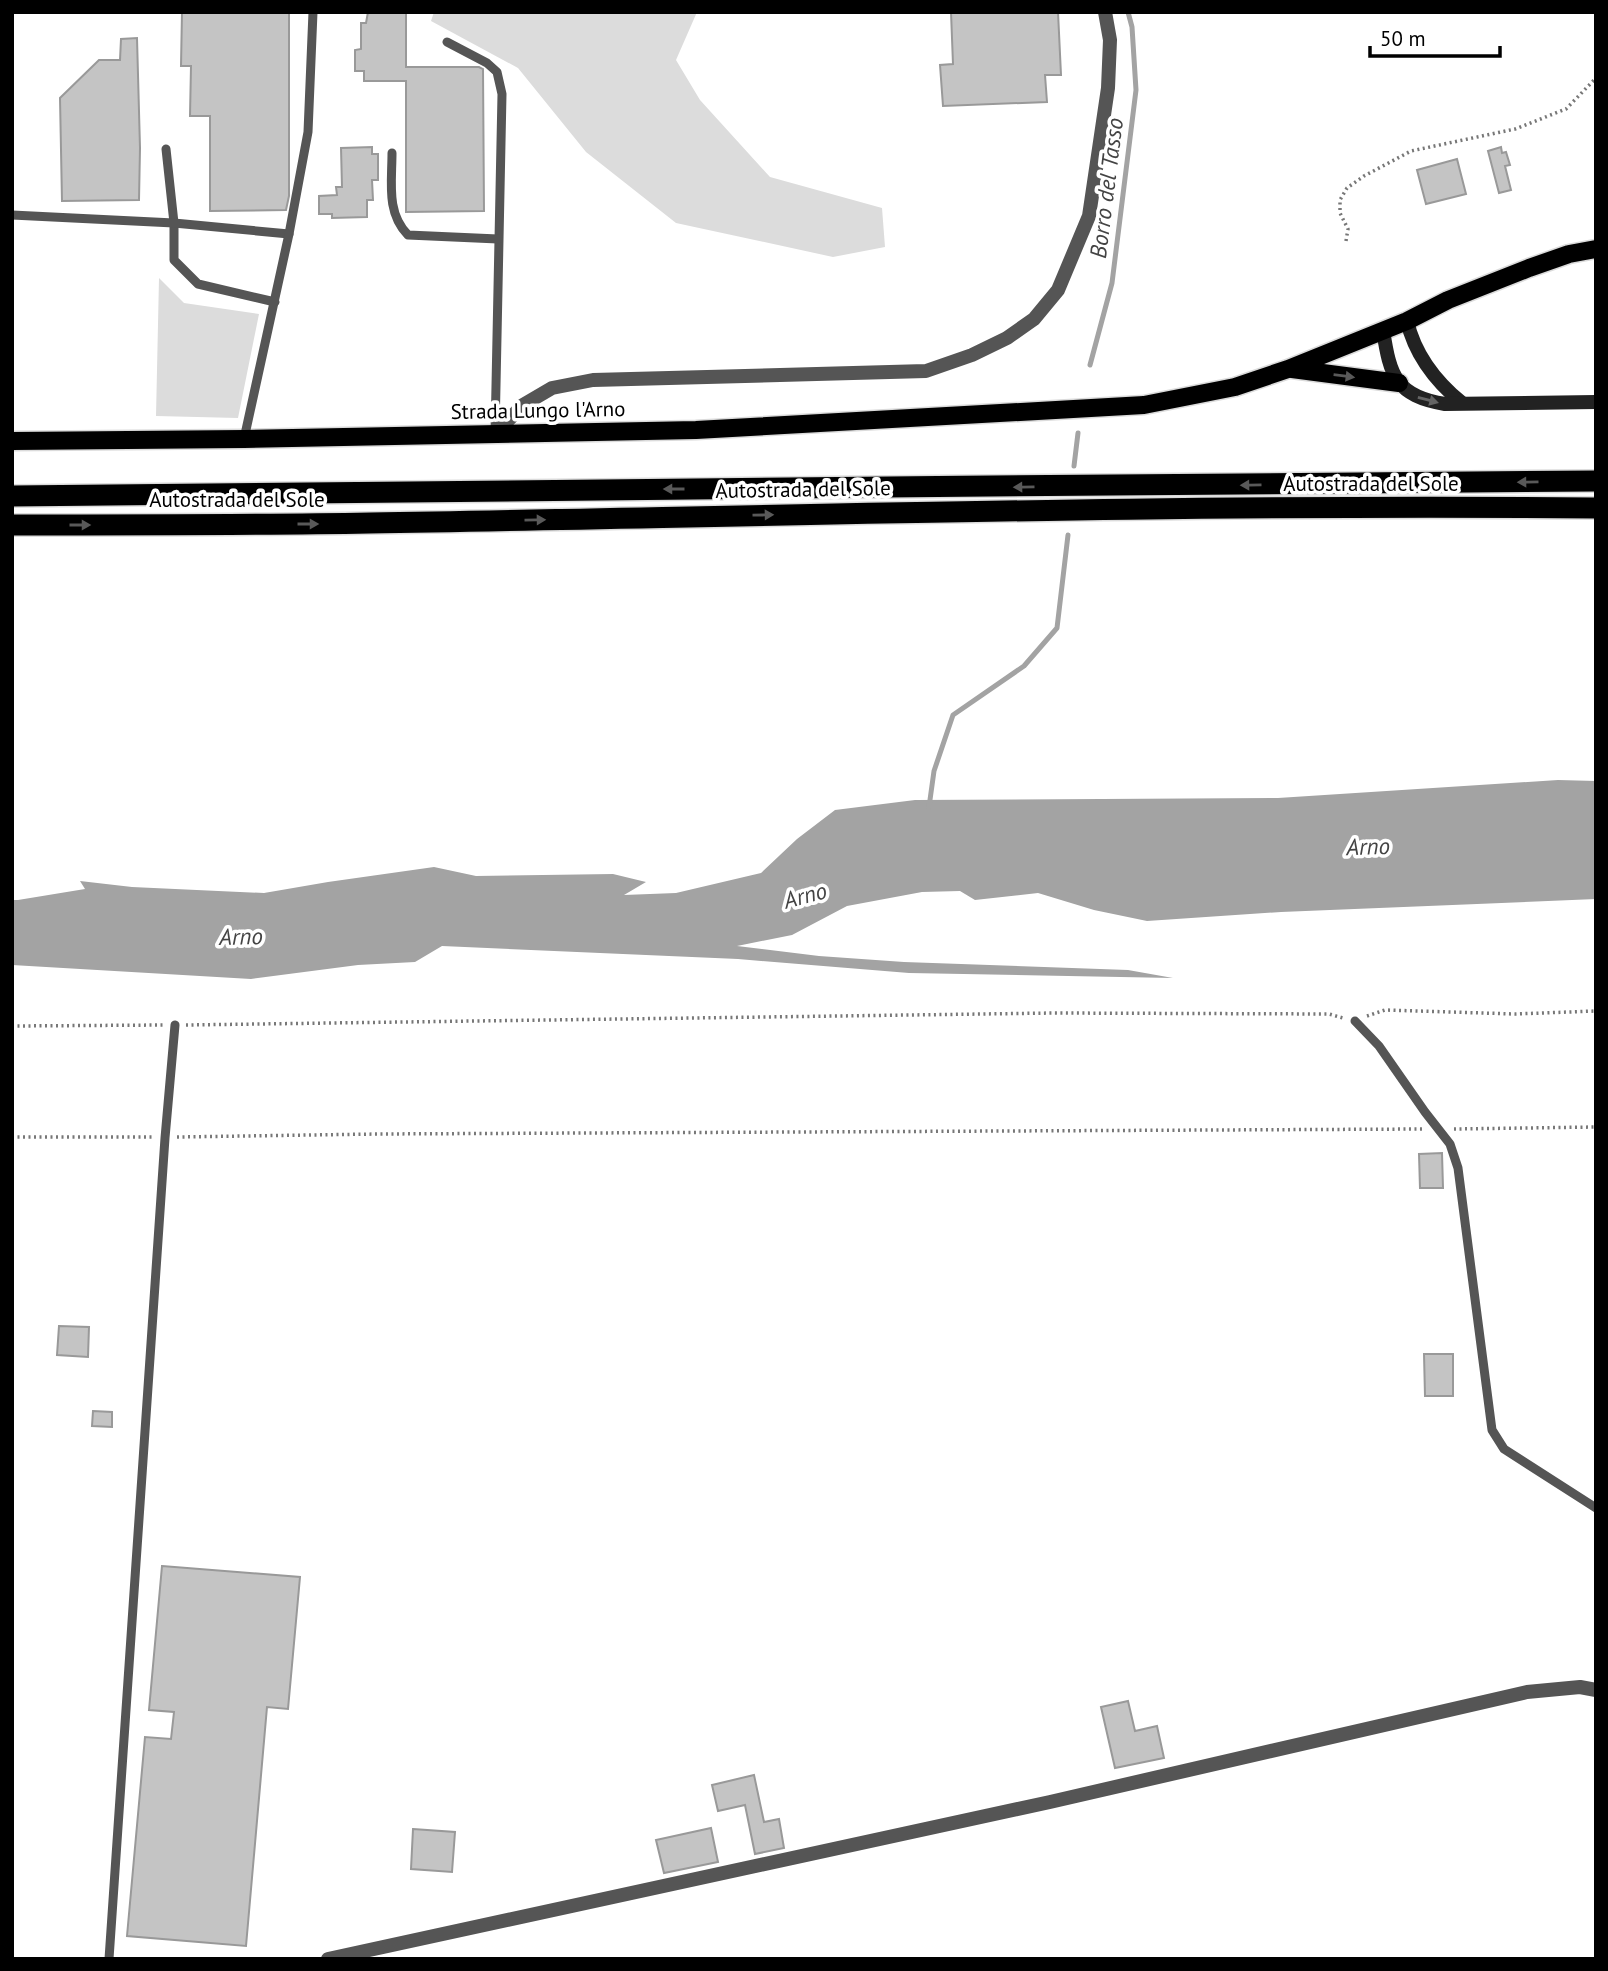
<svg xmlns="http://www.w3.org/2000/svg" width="1608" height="1971" font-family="'PT Sans',sans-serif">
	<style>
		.green { fill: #dcdcdc }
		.water { fill: #a3a3a3 }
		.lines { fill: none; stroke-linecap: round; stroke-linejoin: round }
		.stream { stroke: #a3a3a3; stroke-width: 5 }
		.building { fill: #c4c4c4; stroke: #999; stroke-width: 2 }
		.primary-casing { stroke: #dbdbdb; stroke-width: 21 }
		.highway-casing { stroke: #dbdbdb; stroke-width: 24 }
		.path { stroke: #777; stroke-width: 3.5; stroke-dasharray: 2 3.5; stroke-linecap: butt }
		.lane { stroke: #555; stroke-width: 9 }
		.street { stroke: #555; stroke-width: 14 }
		.secondary { stroke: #222; stroke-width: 14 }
		.primary { stroke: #000; stroke-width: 18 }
		.highway { stroke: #000; stroke-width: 21 }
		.oneway { fill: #595959 }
		.oneway2 { fill: #646464 }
		.labels { text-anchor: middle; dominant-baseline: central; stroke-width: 7; stroke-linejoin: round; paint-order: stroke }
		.street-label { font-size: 21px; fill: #000; stroke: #fff }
		.water-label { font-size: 23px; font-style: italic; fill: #444; stroke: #fff }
	</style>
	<rect width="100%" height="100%" fill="#fff"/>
	<g class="green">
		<path d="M434,12H697L676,60L700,100L770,177L882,208L885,247L833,257L676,223L586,152L518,68L431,21Z"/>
		<path d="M159,278L184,303L259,314L238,418L156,416Z"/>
	</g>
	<path class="water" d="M1558,780L1596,781V899L1281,912L1147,921L1094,910L1038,893L975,900L960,891L922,892L847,906L792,935L737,946L819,956L904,962L1128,970L1173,978L909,973L738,959L442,946L415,962L358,965L251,979L12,965V900H18L85,889L80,881L132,887L264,893L328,882L434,867L476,876L613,874L646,882L624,895L676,893L761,873L797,839L835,810L915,800L1278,798Z"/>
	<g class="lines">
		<g class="stream">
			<path d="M1090,365L1112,283L1136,90L1132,27L1128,12"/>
			<path d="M1074,466L1078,433"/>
			<path d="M929,807L934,771L953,715L1024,666L1057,628L1068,535"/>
		</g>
	</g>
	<g class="building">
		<path d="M182,12H289V196L286,210L210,211V116H190L191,66H181Z"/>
		<path d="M368,12H406V67H479L483,69L484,211L406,212V81H364V71H355V50L361,49V23H366Z"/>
		<path d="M951,12H1058L1061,75H1045L1047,102L943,106L940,65L953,64Z"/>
		<path d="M137,38L140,148L139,200L62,201L60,98L99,60H120L121,39Z"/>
		<path d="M372,147V154H378V180H372L373,200H367V217L332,218V214H319V196L337,195L336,187H342L341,148Z"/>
		<path d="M1501,147L1502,153L1506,152L1510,165L1505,166L1511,190L1499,193L1488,151Z"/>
		<path d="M1457,159L1466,194L1426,204L1417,170Z"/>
		<path d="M1442,1153L1443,1188H1420L1419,1154Z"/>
		<path d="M59,1326L89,1327L88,1357L57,1355Z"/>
		<path d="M1424,1354H1453V1396H1425Z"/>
		<path d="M93,1411L112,1412V1427L92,1426Z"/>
		<path d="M162,1566L300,1577L288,1709L267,1707L246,1946L127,1936L145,1737L171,1739L174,1712L149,1710Z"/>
		<path d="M1128,1701L1135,1731L1157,1726L1164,1758L1115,1768L1101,1707Z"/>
		<path d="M754,1775L764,1822L779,1819L784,1848L755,1854L745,1805L718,1811L712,1785Z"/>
		<path d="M711,1828L718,1862L664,1873L656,1840Z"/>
		<path d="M413,1829L455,1832L452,1872L411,1869Z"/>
	</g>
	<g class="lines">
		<defs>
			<g id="primary">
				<path d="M1292,369L1399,383"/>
				<path d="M12,441L244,439L696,430L1144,405L1235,387L1288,369L1407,321L1448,300L1529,268L1569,254L1596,249"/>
			</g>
			<g id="highway">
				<path d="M12,496C540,487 1068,487 1596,481"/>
				<path d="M12,525C132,525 251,525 370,523C779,516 1187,504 1596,508"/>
			</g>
		</defs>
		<use href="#primary" class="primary-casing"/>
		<use href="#highway" class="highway-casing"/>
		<g class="path">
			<path d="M1346,241L1348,229L1340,213V200L1347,188L1364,176L1411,151L1515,129L1566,109L1596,78"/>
			<path d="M1367,1016L1385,1010L1515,1014L1596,1011"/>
			<path d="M186,1025L1054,1013L1329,1014L1343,1018"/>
			<path d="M12,1026L164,1025"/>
			<path d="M1454,1129L1596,1127"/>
			<path d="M12,1137H152"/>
			<path d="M177,1137L378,1134L1422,1129"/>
		</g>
		<g class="lane">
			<path d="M447,42L487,63L497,72L502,94L495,434"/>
			<path d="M166,149L174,223V260L198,284L275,302"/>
			<path d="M392,153C392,182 386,213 408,235L498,239"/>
			<path d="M12,215L174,223L289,234"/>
			<path d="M244,439L289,234L308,132L313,12"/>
			<path d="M1355,1021L1379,1046L1425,1112L1450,1144L1458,1168L1492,1430L1504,1449L1596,1508"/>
			<path d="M109,1959L165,1138L175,1025"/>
		</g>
		<g class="street">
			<path d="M495,434L523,405L552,388L593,380L926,371L972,355L1007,338L1034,319L1058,290L1089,216L1108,88L1110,40L1105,12"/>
			<path d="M328,1959L1050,1802L1527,1692L1580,1687L1596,1690"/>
		</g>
		<g class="secondary">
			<path d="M1407,321C1415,355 1435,381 1462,403"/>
			<path d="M1383,330C1390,376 1396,396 1445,404L1596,402"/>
		</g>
		<use href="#primary" class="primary"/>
		<use href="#highway" class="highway"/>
	</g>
	<defs><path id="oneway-solid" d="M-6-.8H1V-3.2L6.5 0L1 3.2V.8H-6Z" transform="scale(1.75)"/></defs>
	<g class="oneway">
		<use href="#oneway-solid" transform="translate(1344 376) rotate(7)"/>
		<use href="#oneway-solid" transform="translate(1528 482) rotate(179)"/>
		<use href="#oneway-solid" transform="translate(1251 485) rotate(179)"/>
		<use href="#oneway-solid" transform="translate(1024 487) rotate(179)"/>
		<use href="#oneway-solid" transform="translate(674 489) rotate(180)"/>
		<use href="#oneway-solid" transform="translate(763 515) rotate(-1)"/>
		<use href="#oneway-solid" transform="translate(535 520) rotate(-1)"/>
		<use href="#oneway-solid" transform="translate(308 524)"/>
		<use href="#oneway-solid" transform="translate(80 525)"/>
	</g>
	<use class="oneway2" href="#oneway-solid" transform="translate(1428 400) rotate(15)"/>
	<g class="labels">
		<g class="street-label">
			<text transform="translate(538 410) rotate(-1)">Strada Lungo l'Arno</text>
			<text x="1371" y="483">Autostrada del Sole</text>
			<text transform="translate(803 489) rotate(-1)">Autostrada del Sole</text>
			<text x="237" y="499">Autostrada del Sole</text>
		</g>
		<g class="water-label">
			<text transform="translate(1106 188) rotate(-83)">Borro del Tasso</text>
			<text transform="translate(1368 846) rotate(-2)">Arno</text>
			<text transform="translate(805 895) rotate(-15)">Arno</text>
			<text transform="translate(241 936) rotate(-1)">Arno</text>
		</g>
	</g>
	<rect width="1608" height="1971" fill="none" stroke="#000000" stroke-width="28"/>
	<path d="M1370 46v10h130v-10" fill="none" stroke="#000000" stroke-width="3.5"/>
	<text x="1380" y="46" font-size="21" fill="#000000" stroke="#ffffff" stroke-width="5" paint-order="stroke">50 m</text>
</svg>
